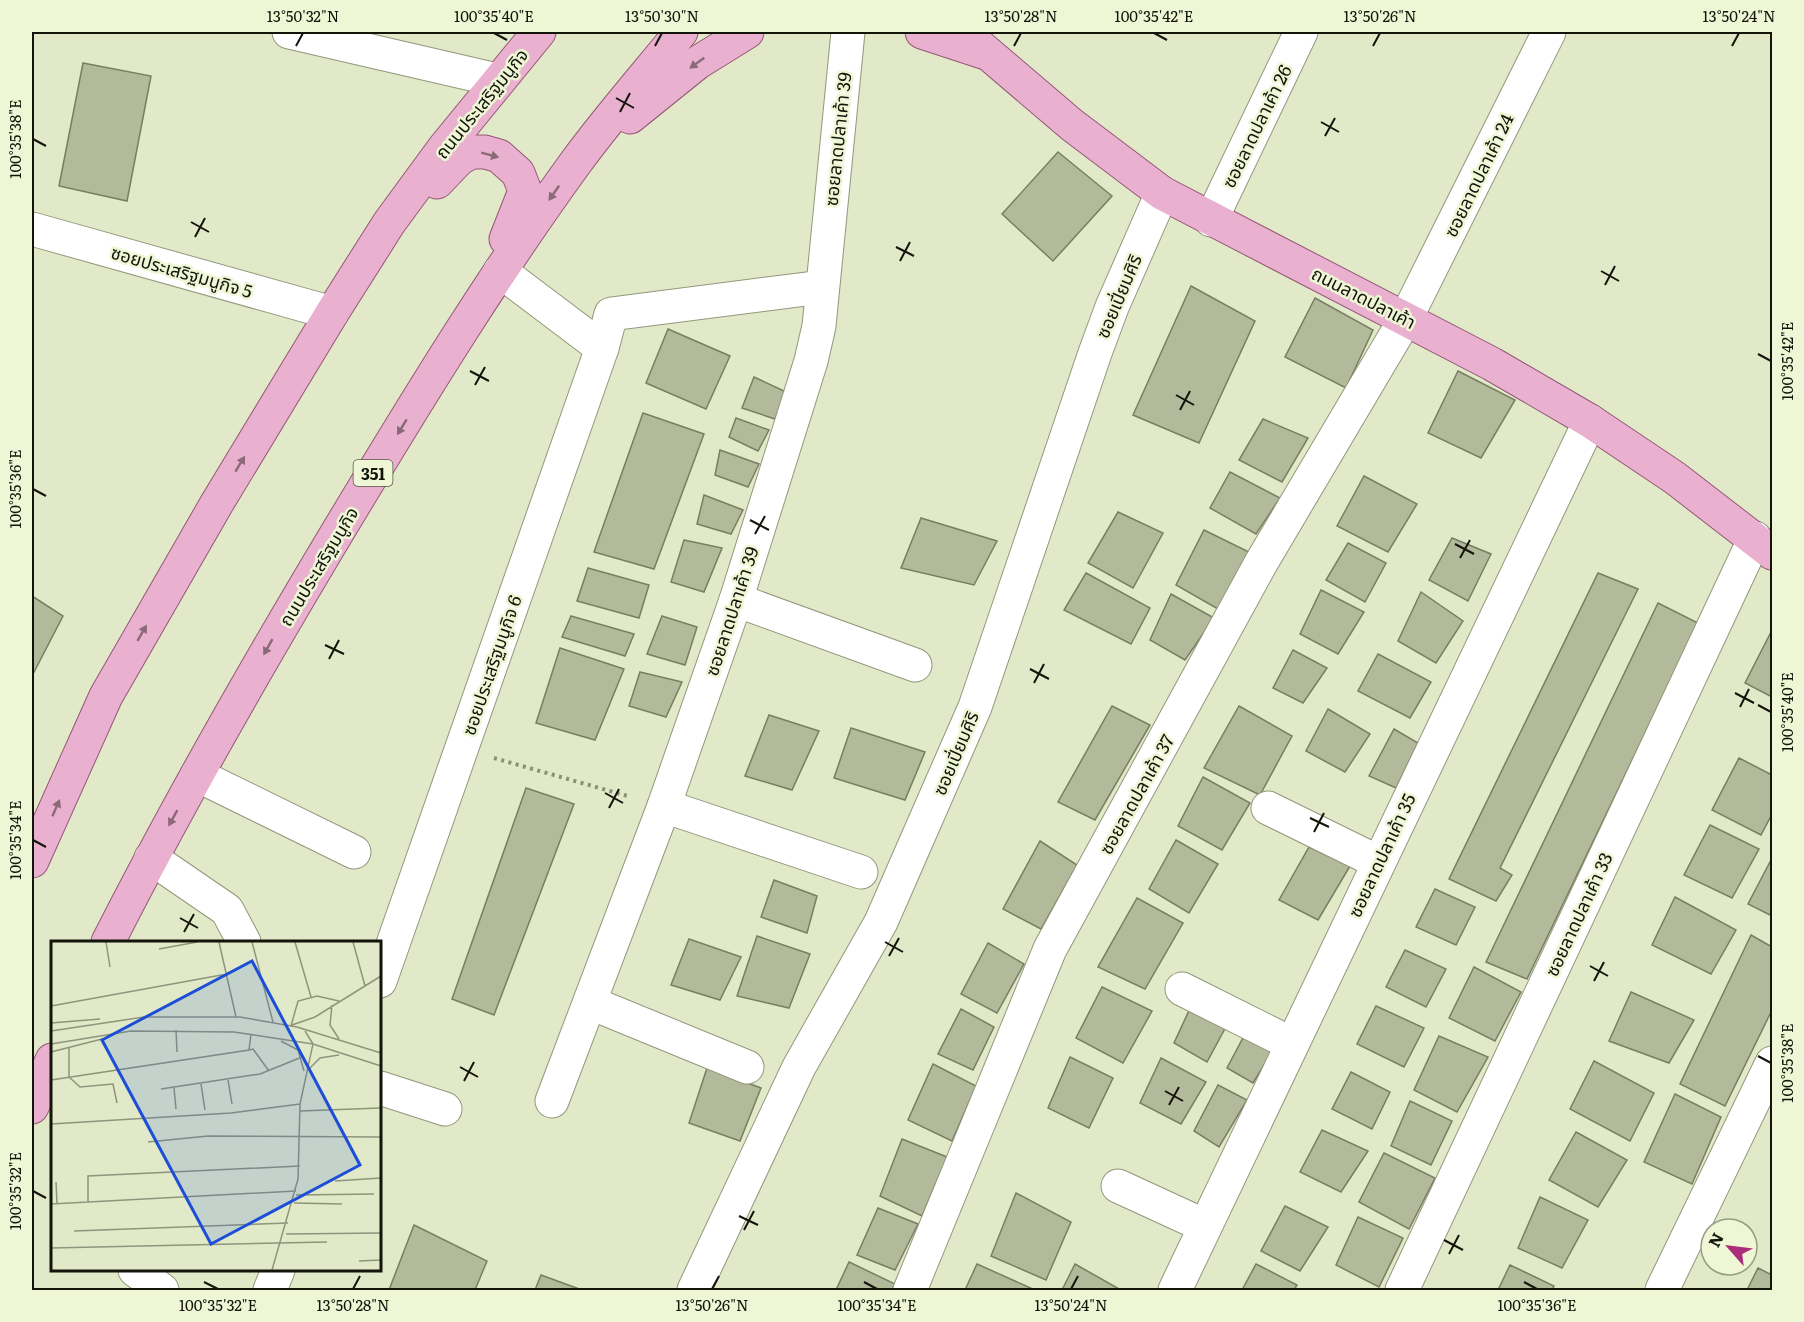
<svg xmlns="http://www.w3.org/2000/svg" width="1804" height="1322" font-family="Literata,'Noto Sans Thai',serif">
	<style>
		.building { fill: #b3ba9c; stroke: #787e61; stroke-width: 1.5 }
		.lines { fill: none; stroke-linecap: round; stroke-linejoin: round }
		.minor-casing { stroke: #92987b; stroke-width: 35 }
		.major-casing { stroke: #945875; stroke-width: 35 }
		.path { stroke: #8a8f78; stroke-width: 4; stroke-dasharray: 3 4.5; stroke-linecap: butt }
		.minor { stroke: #fff; stroke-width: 33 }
		.major { stroke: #e9b0cf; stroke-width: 33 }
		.oneway { fill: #896a76 }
		.ticks { fill: none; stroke: #13150a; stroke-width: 2 }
		.labels { text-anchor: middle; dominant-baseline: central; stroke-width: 5; stroke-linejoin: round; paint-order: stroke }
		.shield { fill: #eef6d6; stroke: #555847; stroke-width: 1.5 }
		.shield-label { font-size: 16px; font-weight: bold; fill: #13150a }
		.street-label { font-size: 18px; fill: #13150a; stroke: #eef6d6 }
		.inset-road { fill: none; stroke: #8f947d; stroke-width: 1.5 }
		.view { fill: #1d4ed8; fill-opacity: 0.15; stroke: #1d4ed8; stroke-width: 3 }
		.inset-edge { fill: none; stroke: #13150a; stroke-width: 3 }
		.neatline { fill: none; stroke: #13150a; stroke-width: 2 }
		.ticks-label { font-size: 15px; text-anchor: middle; fill: #13150a }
	</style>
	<rect width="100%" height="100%" fill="#e1e9c9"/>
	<g class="building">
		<path d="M83,63L151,76L127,201L59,186Z"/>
		<path d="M1058,152L1112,196L1053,261L1002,214Z"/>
		<path d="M1191,286L1255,321L1199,443L1133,415Z"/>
		<path d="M1315,298L1373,330L1346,388L1285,357Z"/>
		<path d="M668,329L730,356L706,409L646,383Z"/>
		<path d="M1458,371L1515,400L1481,458L1428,433Z"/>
		<path d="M754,377L786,392L775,419L742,408Z"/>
		<path d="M643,413L704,434L654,569L594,552Z"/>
		<path d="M736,418L769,430L758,451L729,437Z"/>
		<path d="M1263,419L1308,438L1282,482L1239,460Z"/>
		<path d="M720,450L759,464L748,487L715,475Z"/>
		<path d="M1230,472L1280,498L1256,534L1210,508Z"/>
		<path d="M1364,476L1417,504L1388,552L1337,526Z"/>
		<path d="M704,495L743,510L731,534L697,524Z"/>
		<path d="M1118,512L1163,533L1133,588L1088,563Z"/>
		<path d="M921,518L997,541L974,585L901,568Z"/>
		<path d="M1204,530L1251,553L1218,609L1176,585Z"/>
		<path d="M1452,538L1491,554L1468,601L1429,580Z"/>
		<path d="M684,540L722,548L704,592L671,582Z"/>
		<path d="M1348,543L1386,563L1365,602L1326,580Z"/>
		<path d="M588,568L649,585L639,618L577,601Z"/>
		<path d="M1086,573L1150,608L1131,644L1064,610Z"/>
		<path d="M1598,573L1638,589L1500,868L1512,875L1496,901L1449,879Z"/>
		<path d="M1321,590L1364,612L1338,654L1300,634Z"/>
		<path d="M1421,592L1463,621L1436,663L1398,641Z"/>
		<path d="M1171,594L1214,618L1185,660L1150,640Z"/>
		<path d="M32,596L63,616L32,676Z"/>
		<path d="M1658,603L1698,623L1527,979L1486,962Z"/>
		<path d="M571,616L634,634L625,656L562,637Z"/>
		<path d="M662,616L697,627L685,665L647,654Z"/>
		<path d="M1772,630V697L1745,683Z"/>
		<path d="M560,648L624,669L595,740L536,723Z"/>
		<path d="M1293,650L1327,668L1303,703L1273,688Z"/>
		<path d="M1378,654L1431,682L1410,718L1358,691Z"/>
		<path d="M640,672L682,682L666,717L629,706Z"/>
		<path d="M1112,706L1150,725L1095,820L1058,802Z"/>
		<path d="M1239,706L1292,736L1260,795L1204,768Z"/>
		<path d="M1328,709L1370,734L1345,772L1306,751Z"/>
		<path d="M769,715L819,731L792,790L745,776Z"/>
		<path d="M851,728L925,752L905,800L834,778Z"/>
		<path d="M1394,729L1418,743L1396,788L1369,776Z"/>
		<path d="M1739,758L1772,775V814L1761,835L1712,810Z"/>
		<path d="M1203,777L1250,803L1222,850L1178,826Z"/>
		<path d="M526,788L574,804L494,1015L452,999Z"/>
		<path d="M1710,825L1759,849L1732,898L1684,875Z"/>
		<path d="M1176,840L1218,864L1189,913L1149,889Z"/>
		<path d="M1040,841L1077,865L1041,929L1003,909Z"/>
		<path d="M1309,847L1350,866L1318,920L1279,900Z"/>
		<path d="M1772,858V916L1748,904Z"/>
		<path d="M774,880L817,896L807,933L761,917Z"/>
		<path d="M1435,889L1475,907L1456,945L1416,927Z"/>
		<path d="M1675,897L1736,930L1711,974L1652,945Z"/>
		<path d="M1137,898L1183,923L1145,989L1098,967Z"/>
		<path d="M1751,935L1772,947V1010L1725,1106L1680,1084Z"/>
		<path d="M757,936L810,954L789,1008L737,996Z"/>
		<path d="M689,939L741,957L720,1000L671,985Z"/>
		<path d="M988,943L1024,964L997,1013L961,994Z"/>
		<path d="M1405,950L1446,969L1426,1007L1386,987Z"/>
		<path d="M1474,967L1521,992L1495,1041L1449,1018Z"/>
		<path d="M1102,987L1152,1011L1123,1063L1076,1038Z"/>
		<path d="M1631,992L1694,1020L1669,1063L1609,1041Z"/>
		<path d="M1192,1004L1228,1023L1207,1062L1174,1043Z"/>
		<path d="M1376,1006L1424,1028L1404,1067L1357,1044Z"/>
		<path d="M961,1009L994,1027L973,1070L938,1054Z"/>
		<path d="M1245,1034L1274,1049L1253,1083L1227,1068Z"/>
		<path d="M1439,1036L1488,1057L1457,1112L1414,1090Z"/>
		<path d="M1070,1057L1113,1078L1089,1128L1048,1108Z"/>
		<path d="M1161,1058L1206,1082L1181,1124L1140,1103Z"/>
		<path d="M1594,1061L1654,1093L1630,1141L1570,1109Z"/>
		<path d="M933,1064L976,1086L952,1141L908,1120Z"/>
		<path d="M707,1068L761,1088L740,1141L689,1123Z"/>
		<path d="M1351,1072L1390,1092L1372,1129L1332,1109Z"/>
		<path d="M1218,1085L1247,1100L1219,1147L1194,1131Z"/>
		<path d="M1675,1094L1721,1117L1692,1184L1644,1162Z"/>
		<path d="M1410,1101L1452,1121L1431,1165L1391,1146Z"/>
		<path d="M1322,1130L1368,1151L1341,1192L1300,1172Z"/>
		<path d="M1576,1132L1627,1160L1598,1207L1549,1180Z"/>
		<path d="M902,1139L947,1157L922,1216L880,1196Z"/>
		<path d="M1384,1153L1435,1178L1409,1229L1359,1202Z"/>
		<path d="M1016,1193L1071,1222L1046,1280L991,1256Z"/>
		<path d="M1540,1197L1588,1220L1562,1268L1518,1248Z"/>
		<path d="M1285,1206L1328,1227L1300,1271L1261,1251Z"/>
		<path d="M878,1208L918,1224L895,1270L857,1255Z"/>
		<path d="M1358,1217L1403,1238L1379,1287L1336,1265Z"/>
		<path d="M414,1225L487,1261L475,1290H389Z"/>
		<path d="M849,1262L895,1284L892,1290H836Z"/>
		<path d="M977,1264L1035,1290H965Z"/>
		<path d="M1075,1264L1121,1290H1062Z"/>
		<path d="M1256,1264L1297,1285L1294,1290H1242Z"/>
		<path d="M1510,1265L1554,1286L1552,1290H1498Z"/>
		<path d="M1758,1268L1772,1275V1290H1747Z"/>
		<path d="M541,1275L582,1290H535Z"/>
	</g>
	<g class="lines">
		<defs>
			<g id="minor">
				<path d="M289,32L497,80"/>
				<path d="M1211,220L1301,32"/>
				<path d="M32,229L332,313"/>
				<path d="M602,348L611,314L822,287"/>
				<path d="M736,600L915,665"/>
				<path d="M197,775L354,852"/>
				<path d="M664,806L861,872"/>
				<path d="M1268,808L1378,862"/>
				<path d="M151,858L227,910L244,942"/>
				<path d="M380,981L602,348L500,271"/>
				<path d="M1182,989L1292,1044"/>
				<path d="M591,1003L747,1067"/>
				<path d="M380,1088L445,1109"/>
				<path d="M552,1101L664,806L736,600L811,361L819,326L848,32"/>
				<path d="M1118,1186L1205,1226"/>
				<path d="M135,1270L162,1290"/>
				<path d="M270,1290L278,1270"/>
				<path d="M694,1290L799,1067L881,922L975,707L1095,353L1112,307L1162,193"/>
				<path d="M910,1290L1050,949L1261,563L1406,318L1549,32"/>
				<path d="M1175,1290L1590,421"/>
				<path d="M1402,1290L1755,538"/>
				<path d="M1662,1290L1772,1063"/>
			</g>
			<g id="major">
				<path d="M922,32L983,52"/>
				<path d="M963,32L1072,125L1162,193L1492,364L1590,421L1675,478L1772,553"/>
				<path d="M630,117L697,63L747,32"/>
				<path d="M437,182L459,159L471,152H485L499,156L518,173L525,191L506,239"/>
				<path d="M32,861L106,696L217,503L332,313L389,223L444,148L539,32"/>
				<path d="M108,942C184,792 268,647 355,503C425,387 496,272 576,162C609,117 646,75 681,32"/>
				<path d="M32,1107L52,1060"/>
			</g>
		</defs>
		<use href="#minor" class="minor-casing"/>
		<use href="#major" class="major-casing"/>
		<path class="path" d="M494,758L631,797"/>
		<use href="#minor" class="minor"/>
		<use href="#major" class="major"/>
	</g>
	<defs><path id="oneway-solid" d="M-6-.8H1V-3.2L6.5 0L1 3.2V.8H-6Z" transform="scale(1.5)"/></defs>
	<g class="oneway">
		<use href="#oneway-solid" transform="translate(697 63) rotate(144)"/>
		<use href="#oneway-solid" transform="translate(490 155) rotate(15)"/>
		<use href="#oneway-solid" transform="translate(554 193) rotate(125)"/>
		<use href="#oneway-solid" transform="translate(402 427) rotate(121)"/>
		<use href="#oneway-solid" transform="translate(240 464) rotate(-59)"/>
		<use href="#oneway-solid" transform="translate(142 633) rotate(-60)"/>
		<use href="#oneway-solid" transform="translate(268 647) rotate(119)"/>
		<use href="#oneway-solid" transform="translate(56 808) rotate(-66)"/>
		<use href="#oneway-solid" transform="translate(173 818) rotate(119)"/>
	</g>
	<path class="ticks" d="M494,33L507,40M1154,33L1167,40M296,46L303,33M655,46L662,33M1014,46L1021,33M1373,46L1380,33M1732,46L1739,33M616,98L634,108M620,112L630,93M1321,122L1339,132M1325,136L1335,118M33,139L46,146M191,222L209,232M195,237L205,218M896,247L914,256M900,261L910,242M1601,271L1619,281M1605,285L1615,266M1758,354L1771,361M470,371L489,381M475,385L485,367M1176,395L1194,405M1180,410L1190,391M33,489L46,496M750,520L769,530M755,534L765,516M1455,544L1474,554M1460,558L1470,540M325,645L344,654M329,659L339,640M1030,669L1049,679M1034,683L1044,664M1735,693L1754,703M1758,705L1771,712M1740,707L1749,689M605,793L623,803M609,808L619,789M1310,818L1329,827M1314,832L1324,813M33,840L46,847M180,918L198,928M184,932L194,914M885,942L903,952M889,956L899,938M1590,966L1608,976M1594,981L1604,962M1758,1056L1771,1063M460,1067L478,1077M464,1081L474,1062M1165,1091L1183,1101M1169,1105L1179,1087M33,1191L46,1198M739,1216L758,1225M744,1230L754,1211M1444,1240L1463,1250M1449,1254L1459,1235M204,1282L218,1289M864,1282L877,1289M1524,1282L1537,1289M353,1289L360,1276M712,1289L719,1276M1071,1289L1078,1276"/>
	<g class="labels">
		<rect class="shield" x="353.5" y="460" width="39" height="26" rx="4.5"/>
		<g class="shield-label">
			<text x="373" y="473">351</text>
		</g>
		<g class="street-label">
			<text transform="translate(481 103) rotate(-51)">ถนนประเสริฐมนูกิจ</text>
			<text transform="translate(1256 126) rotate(-64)">ซอยลาดปลาเค้า 26</text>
			<text transform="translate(837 139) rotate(-84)">ซอยลาดปลาเค้า 39</text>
			<text transform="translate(1478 175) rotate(-64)">ซอยลาดปลาเค้า 24</text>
			<text transform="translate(182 271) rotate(16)">ซอยประเสริฐมนูกิจ 5</text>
			<text transform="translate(1118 296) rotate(-67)">ซอยเปี่ยมศิริ</text>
			<text transform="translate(1364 297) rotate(27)">ถนนลาดปลาเค้า</text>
			<text transform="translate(318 566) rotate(-59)">ถนนประเสริฐมนูกิจ</text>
			<text transform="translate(731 611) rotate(-72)">ซอยลาดปลาเค้า 39</text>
			<text transform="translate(491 665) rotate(-71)">ซอยประเสริฐมนูกิจ 6</text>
			<text transform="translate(955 753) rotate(-67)">ซอยเปี่ยมศิริ</text>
			<text transform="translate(1136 794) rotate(-61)">ซอยลาดปลาเค้า 37</text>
			<text transform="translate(1381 855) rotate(-65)">ซอยลาดปลาเค้า 35</text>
			<text transform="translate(1578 914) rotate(-65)">ซอยลาดปลาเค้า 33</text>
		</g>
	</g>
	<g transform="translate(51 941)">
		<rect width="330" height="330" fill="#e1e9c9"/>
		<path class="inset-road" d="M55,1L59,26M168,1L185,76M201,1L222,81M244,1L260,56M302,1L314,45M108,8L146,1M281,64L279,84L288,98M0,65L176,33M0,82L49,78M241,84L264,76L330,35M240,85L247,60L266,55L288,60M125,89L126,111M0,90L93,76H189L246,86L330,112M230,100L247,109L253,130M0,103L80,90L183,91L262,103L330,125M18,107V136L29,146L62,143L66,162M198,109L202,108L218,130M0,111L51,98M258,128L269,117L288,114M0,139L198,109L200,93M177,139L181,163M150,143L154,169M123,147L125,168M110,148L209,133L251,116M249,170L329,167M0,183L180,172L249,163M97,201L157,195L330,196M284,240L330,237M5,241L6,263M245,254L323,253M37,261V235L249,225M243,262L291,263M0,263L245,250M23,290L237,282M235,293L330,292M0,307L276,301M308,320L330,319M221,329L247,238L249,163L262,103L254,90"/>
		<path class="view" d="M201,20L309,224L160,303L51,99Z"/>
		<rect width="330" height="330" class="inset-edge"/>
	</g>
	<rect width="1804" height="1322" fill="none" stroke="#eef6d6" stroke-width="66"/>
	<g transform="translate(1729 1247) rotate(298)"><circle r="28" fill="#eef6d6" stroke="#969c84" stroke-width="1.5"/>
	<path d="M0-4.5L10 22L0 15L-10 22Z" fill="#ab2c7b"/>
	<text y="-9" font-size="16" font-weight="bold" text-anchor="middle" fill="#13150a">N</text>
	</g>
	<rect x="33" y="33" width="1738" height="1256" class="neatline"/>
	<g class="ticks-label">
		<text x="303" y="22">13°50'32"N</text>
		<text x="494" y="22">100°35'40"E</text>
		<text x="662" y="22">13°50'30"N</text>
		<text x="1021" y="22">13°50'28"N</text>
		<text x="1154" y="22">100°35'42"E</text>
		<text x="1380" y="22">13°50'26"N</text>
		<text x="1739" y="22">13°50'24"N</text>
		<text transform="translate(16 139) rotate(-90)" y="5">100°35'38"E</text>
		<text transform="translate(1788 361) rotate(-90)" y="5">100°35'42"E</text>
		<text transform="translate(16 489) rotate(-90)" y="5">100°35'36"E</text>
		<text transform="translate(1788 712) rotate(-90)" y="5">100°35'40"E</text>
		<text transform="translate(16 840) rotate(-90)" y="5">100°35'34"E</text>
		<text transform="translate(1788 1063) rotate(-90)" y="5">100°35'38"E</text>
		<text transform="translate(16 1191) rotate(-90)" y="5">100°35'32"E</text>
		<text x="218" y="1311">100°35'32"E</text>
		<text x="353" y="1311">13°50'28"N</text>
		<text x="712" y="1311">13°50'26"N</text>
		<text x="877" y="1311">100°35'34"E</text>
		<text x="1071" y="1311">13°50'24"N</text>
		<text x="1537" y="1311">100°35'36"E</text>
	</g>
</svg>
